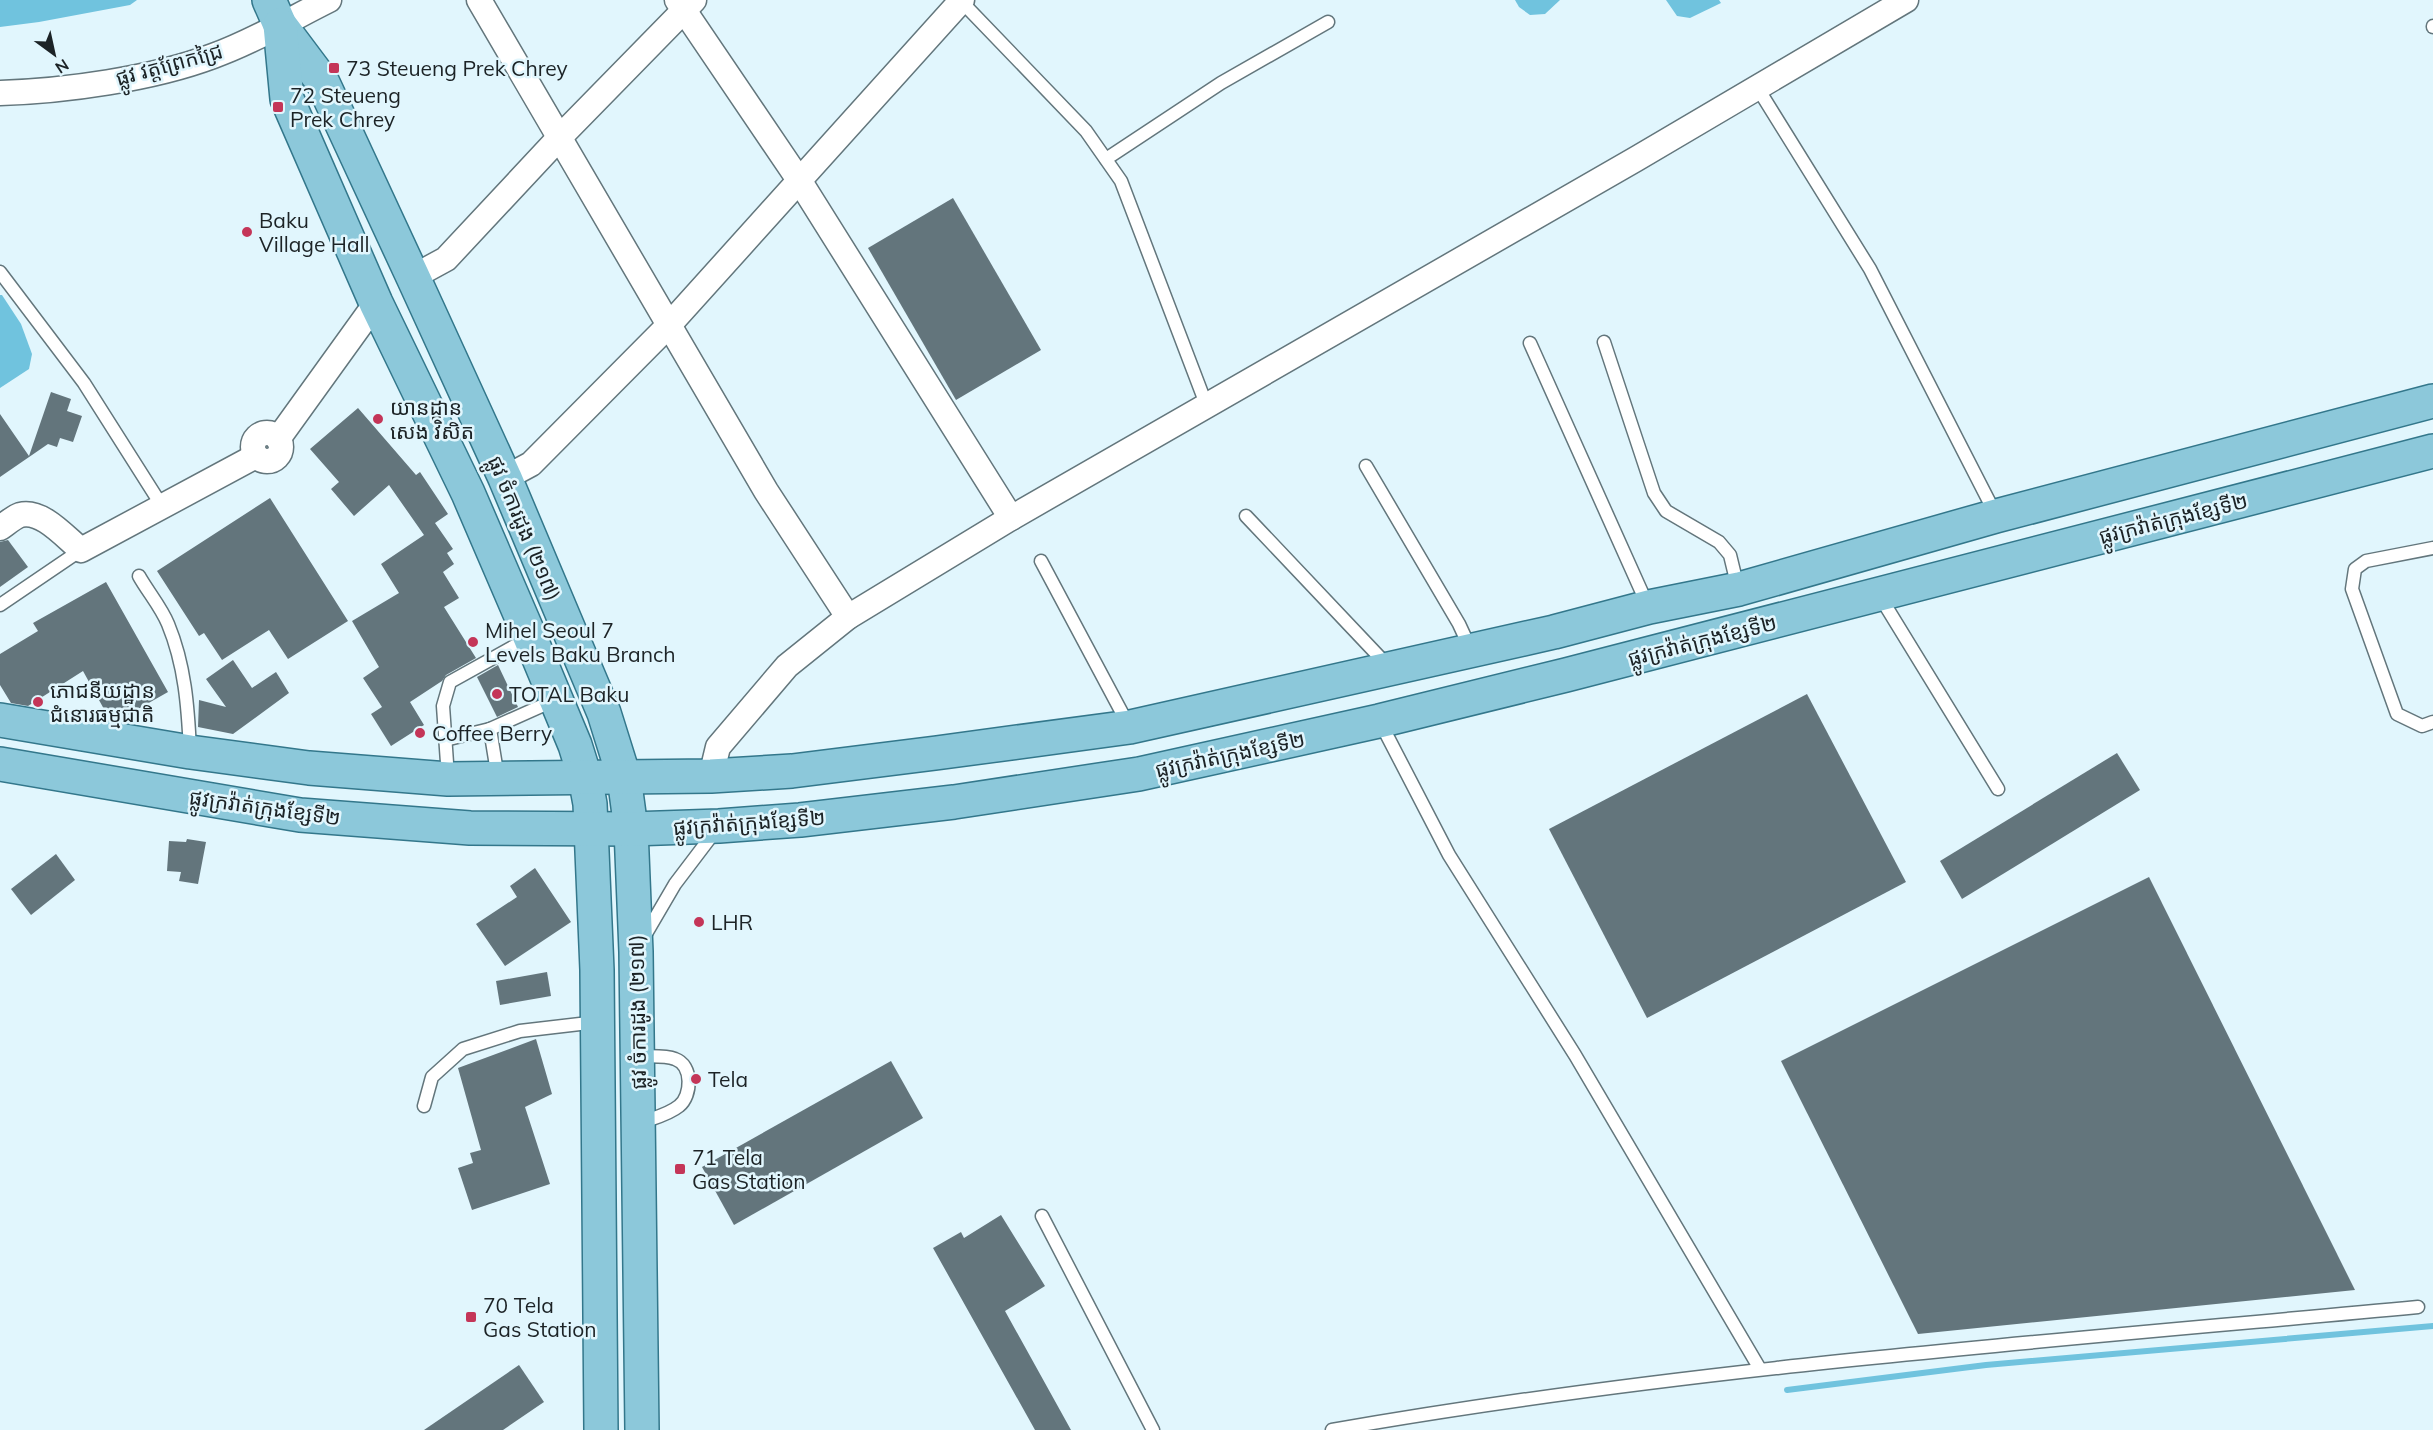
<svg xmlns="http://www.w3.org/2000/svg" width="2433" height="1430" font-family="Mulish,'Noto Sans Khmer',sans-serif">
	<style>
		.water { fill: #70c3de }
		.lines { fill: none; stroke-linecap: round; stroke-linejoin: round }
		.stream { stroke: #70c3de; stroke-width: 6 }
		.building { fill: #63757c }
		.service-casing { stroke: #63767c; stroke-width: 15 }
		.minor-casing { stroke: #63767c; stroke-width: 27 }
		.primary-casing { stroke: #33778b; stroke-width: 36 }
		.service { stroke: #fff; stroke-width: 12 }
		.minor { stroke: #fff; stroke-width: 24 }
		.primary { stroke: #8cc8da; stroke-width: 33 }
		.poi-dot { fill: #c43558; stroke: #e1f6fd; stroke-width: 2 }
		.labels { text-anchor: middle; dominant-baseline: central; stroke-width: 5; stroke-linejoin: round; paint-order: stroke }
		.street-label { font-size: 21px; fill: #1c2326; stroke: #e1f6fd }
		.poi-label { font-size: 21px; fill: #1c2326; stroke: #e1f6fd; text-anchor: start }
	</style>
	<rect width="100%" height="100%" fill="#e1f6fd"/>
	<g class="water">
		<path d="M0,0H137L130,5L39,22L0,27Z"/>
		<path d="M1515,0H1560L1545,14L1530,15L1519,7Z"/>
		<path d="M1666,0H1719L1721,3L1690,18L1677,16Z"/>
		<path d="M0,295H2L21,324L32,354L29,369L0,388Z"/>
	</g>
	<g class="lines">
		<path class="stream" d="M1787,1390L1986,1365L2433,1326"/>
	</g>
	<g class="building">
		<path d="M953,198L1041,350L956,400L868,248Z"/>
		<path d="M51,392L71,399L67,411L82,416L73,442L60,438L57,447L48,444L0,477V414L29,456Z"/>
		<path d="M358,408L416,475L420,472L448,514L435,523L453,549L447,553L454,564L443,572L459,598L444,607L476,658L446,675L442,681L410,702L424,725L391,746L371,714L382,707L363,678L379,667L352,621L399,593L381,564L424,535L389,485L354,516L331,489L339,482L310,449Z"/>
		<path d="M270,498L348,621L288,659L269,630L222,660L204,633L199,636L157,571Z"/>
		<path d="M8,540L28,567L0,587V542Z"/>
		<path d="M106,582L168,692L117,721L110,720L83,671L28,706L11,703L0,685V654L38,631L33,623Z"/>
		<path d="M233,660L252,688L276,672L289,693L233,734L198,727L199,700L226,707L206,679Z"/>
		<path d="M498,665L518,707L497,717L477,677Z"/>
		<path d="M1807,694L1906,882L1647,1018L1549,829Z"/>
		<path d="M2117,753L2140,790L1962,899L1940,861Z"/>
		<path d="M187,839L206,842L198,884L179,881L181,872L167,871L169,841L186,842Z"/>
		<path d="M56,854L75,880L31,915L11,889Z"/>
		<path d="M535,868L571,922L505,966L476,924L517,897L510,886Z"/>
		<path d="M2149,877L2355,1290L1918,1334L1781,1061Z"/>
		<path d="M547,972L551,996L500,1005L496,981Z"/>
		<path d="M536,1039L552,1094L525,1107L550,1184L472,1210L458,1168L473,1163L470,1153L481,1150L458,1068Z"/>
		<path d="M891,1061L923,1118L734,1225L702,1167Z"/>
		<path d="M1001,1215L1045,1286L1005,1311L1071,1430H1035L933,1248L961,1232L964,1238Z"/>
		<path d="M519,1365L544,1402L503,1430H424Z"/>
	</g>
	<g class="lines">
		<defs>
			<g id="service">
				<path d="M961,1L1086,131L1121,181L1206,404"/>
				<path d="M2433,26V27"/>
				<path d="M1757,87L1870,269L1996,515"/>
				<path d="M1106,159L1221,83L1328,22"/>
				<path d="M0,272L84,383L162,506"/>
				<path d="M1604,342L1654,493L1666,511L1719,542L1730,555L1738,588"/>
				<path d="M1530,343L1648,606"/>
				<path d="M1366,466L1459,624L1471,650"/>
				<path d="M1246,516L1388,666"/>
				<path d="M2433,548L2366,561L2355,569L2352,589L2397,714L2422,726L2433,722"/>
				<path d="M1041,561L1129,726"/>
				<path d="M139,576C148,592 161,607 168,624C185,665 188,707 190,751"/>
				<path d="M1879,595L1998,789"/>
				<path d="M0,605L81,550"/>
				<path d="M1380,722L1449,855L1575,1055L1760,1369"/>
				<path d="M490,729L498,778"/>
				<path d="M445,740L490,729L555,700"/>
				<path d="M448,777L443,706L450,682L529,638"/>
				<path d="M644,937L675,884L716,830"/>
				<path d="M638,1056C649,1057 665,1055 675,1059C693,1065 692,1096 679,1106C668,1115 653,1118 640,1123"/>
				<path d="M424,1106L432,1077L463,1049L520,1031L597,1022"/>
				<path d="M1042,1216L1153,1430"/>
				<path d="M1332,1430C1691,1367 2056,1341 2418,1307"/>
			</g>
			<g id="minor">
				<path d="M479,0L766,491L848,617"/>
				<path d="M677,0L799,180L1011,518"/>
				<path d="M0,93C65,91 152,79 213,56C252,42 291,19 329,0"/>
				<path d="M413,277L446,259L559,138L694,0"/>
				<circle cx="267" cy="447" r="14"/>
				<path d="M278,439L376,303"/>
				<path d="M505,478L531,464L670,324L962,0"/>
				<path d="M0,528C6,524 14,517 20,515C42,509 66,538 81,550L256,456"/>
				<path d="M711,776L718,747L787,666L848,617L1011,518L1636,159L1906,0"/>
			</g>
			<g id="primary">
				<path d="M269,0L280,25L322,81L413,277L505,478L604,713L624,777L631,829L636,952L642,1430"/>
				<path d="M280,25L287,99L376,303L468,493L530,637L575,745L585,777L590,804L597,970L601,1430"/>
				<path d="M0,720L190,752L309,768L448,779L711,776L792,771L936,753L1130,727L1554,632L1649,607L1739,589L1996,516L2433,401"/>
				<path d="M0,764L300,815L470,828L631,829L719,826L800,820L954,802L1139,774L1379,721L1566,675L2433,451"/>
			</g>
		</defs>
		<use href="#service" class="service-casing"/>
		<use href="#minor" class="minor-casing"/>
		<use href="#primary" class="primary-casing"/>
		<use href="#service" class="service"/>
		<use href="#minor" class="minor"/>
		<use href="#primary" class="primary"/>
	</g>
	<g class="poi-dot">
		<rect x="328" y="62" width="12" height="12" rx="3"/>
		<rect x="272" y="101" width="12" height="12" rx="3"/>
		<circle cx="247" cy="232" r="6"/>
		<circle cx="378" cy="419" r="6"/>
		<circle cx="473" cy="642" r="6"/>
		<circle cx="497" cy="694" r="6"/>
		<circle cx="38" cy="702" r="6"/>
		<circle cx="420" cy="733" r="6"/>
		<circle cx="699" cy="922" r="6"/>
		<circle cx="696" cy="1079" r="6"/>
		<rect x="674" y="1163" width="12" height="12" rx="3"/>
		<rect x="465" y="1311" width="12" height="12" rx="3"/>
	</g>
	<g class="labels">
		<g class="street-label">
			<text transform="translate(169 64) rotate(-15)">ផ្លូវ វត្តព្រែកជ្រៃ</text>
			<text transform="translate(2173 518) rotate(-14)">ផ្លូវក្រវ៉ាត់ក្រុងខ្សែទី២</text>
			<text transform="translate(525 528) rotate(67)">ផ្លូវ ចំការដូង (២១៧)</text>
			<text transform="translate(1702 640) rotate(-14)">ផ្លូវក្រវ៉ាត់ក្រុងខ្សែទី២</text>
			<text transform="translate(1230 754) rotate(-12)">ផ្លូវក្រវ៉ាត់ក្រុងខ្សែទី២</text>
			<text transform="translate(265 807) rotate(8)">ផ្លូវក្រវ៉ាត់ក្រុងខ្សែទី២</text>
			<text transform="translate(749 822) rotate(-4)">ផ្លូវក្រវ៉ាត់ក្រុងខ្សែទី២</text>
			<text transform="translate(637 1012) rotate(-91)">ផ្លូវ ចំការដូង (២១៧)</text>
		</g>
		<g class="poi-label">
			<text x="346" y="68">73 Steueng Prek Chrey</text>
			<text x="290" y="95">72 Steueng<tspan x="290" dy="24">Prek Chrey</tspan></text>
			<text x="259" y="220">Baku<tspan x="259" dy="24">Village Hall</tspan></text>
			<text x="390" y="407">យានដ្ឋាន<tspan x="390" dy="24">សេង វិសិត</tspan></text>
			<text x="485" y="630">Mihel Seoul 7<tspan x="485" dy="24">Levels Baku Branch</tspan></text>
			<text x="50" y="690">ភោជនីយដ្ឋាន<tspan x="50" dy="24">ជំនោរធម្មជាតិ</tspan></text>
			<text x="509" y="694">TOTAL Baku</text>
			<text x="432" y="733">Coffee Berry</text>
			<text x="711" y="922">LHR</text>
			<text x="708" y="1079">Tela</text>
			<text x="692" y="1157">71 Tela<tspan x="692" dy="24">Gas Station</tspan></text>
			<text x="483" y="1305">70 Tela<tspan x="483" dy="24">Gas Station</tspan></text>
		</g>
	</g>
	<g transform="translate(54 54) rotate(147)" stroke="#e1f6fd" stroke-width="4.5" paint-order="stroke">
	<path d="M0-4.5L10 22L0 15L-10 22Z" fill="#1c2326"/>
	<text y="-9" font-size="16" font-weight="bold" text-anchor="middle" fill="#1c2326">N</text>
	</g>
</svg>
